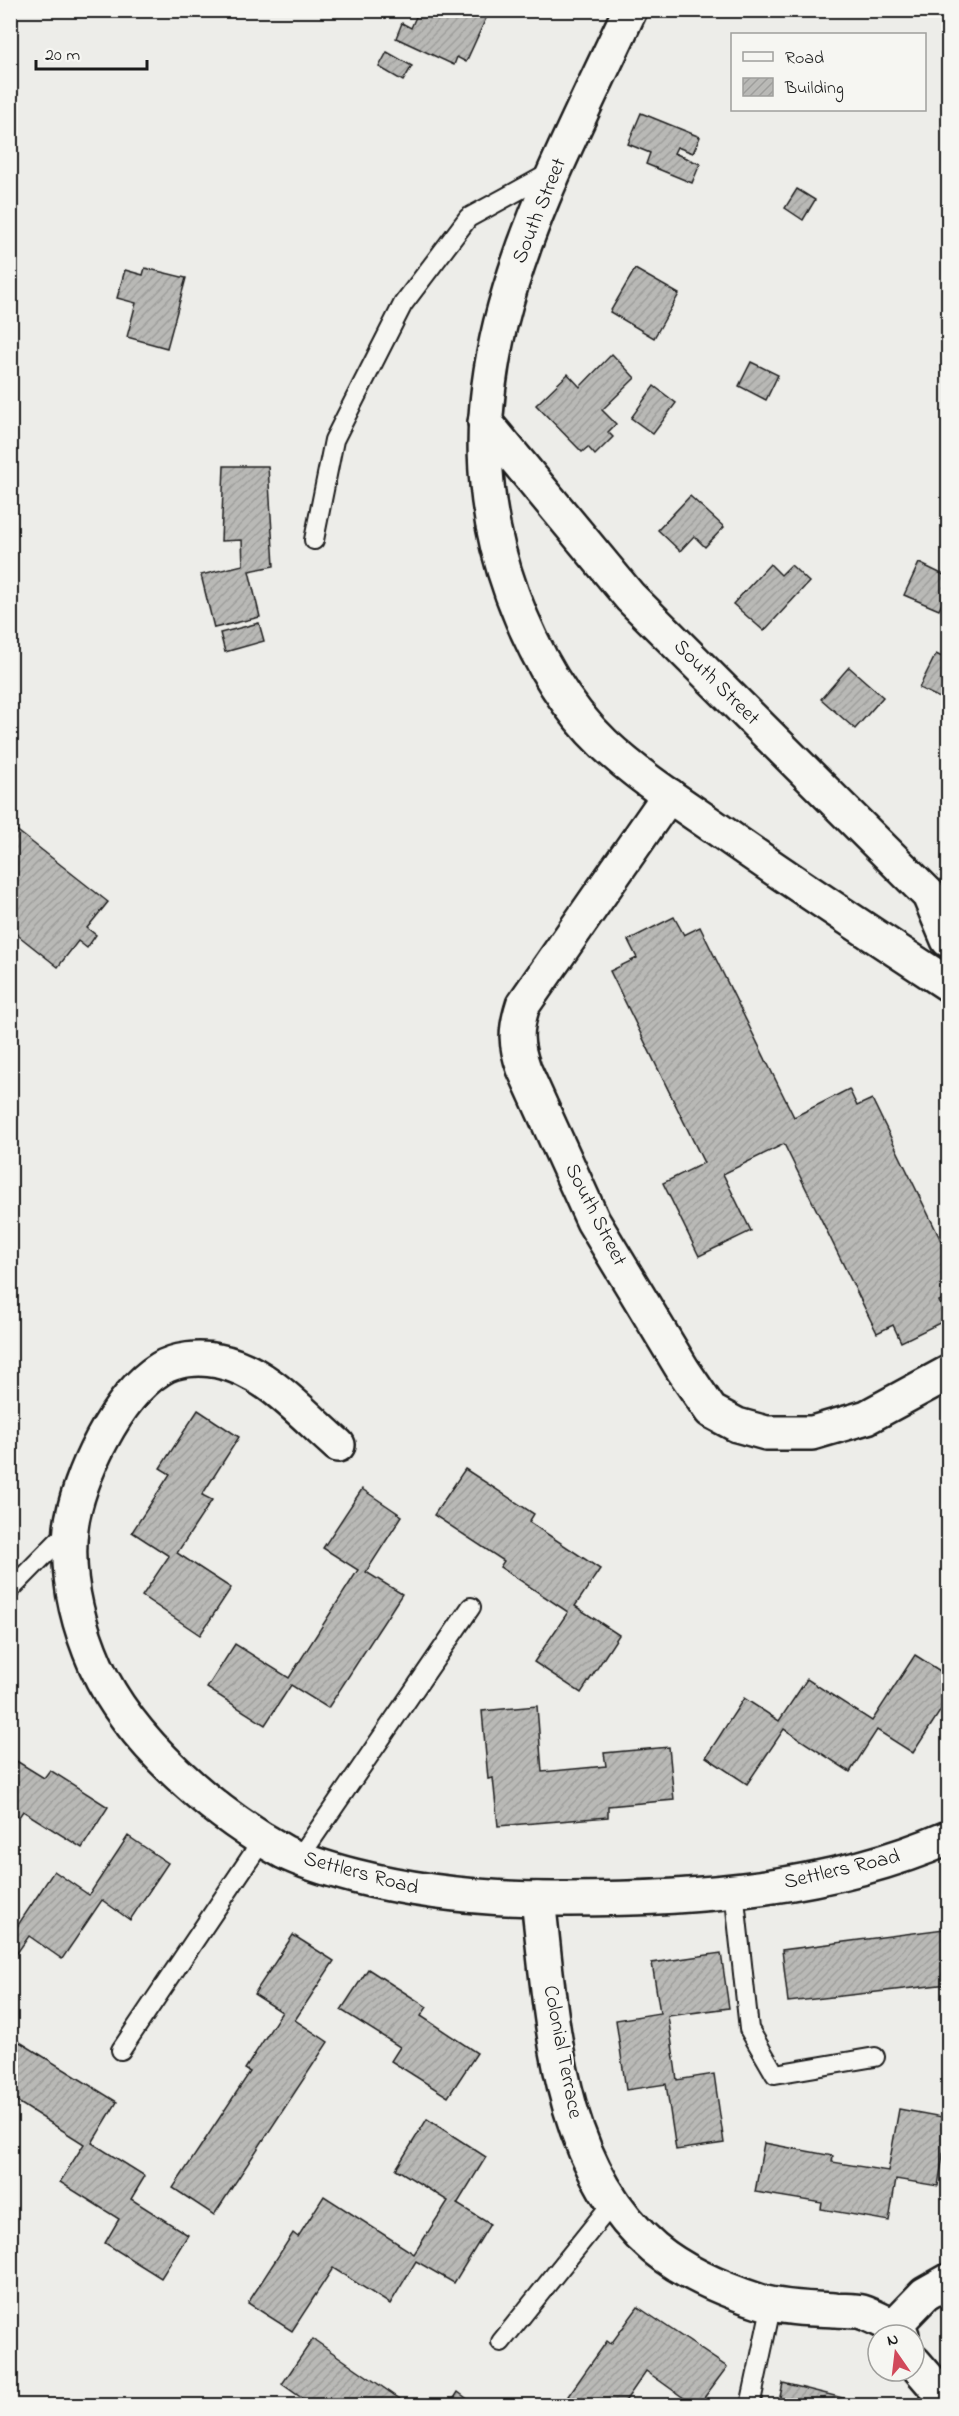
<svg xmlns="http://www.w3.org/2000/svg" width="959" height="2416" font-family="'Indie Flower',sans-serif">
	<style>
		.building { fill: url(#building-hatch); stroke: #1c1c1c; stroke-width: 1.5 }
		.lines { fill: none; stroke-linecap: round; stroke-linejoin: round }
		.service-casing { stroke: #1c1c1c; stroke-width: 22 }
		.minor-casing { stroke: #1c1c1c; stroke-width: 38 }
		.tertiary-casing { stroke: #1c1c1c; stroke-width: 38 }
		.service { stroke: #f6f6f2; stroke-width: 18 }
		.minor { stroke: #f6f6f2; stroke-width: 33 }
		.tertiary { stroke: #f6f6f2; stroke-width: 33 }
		.labels { text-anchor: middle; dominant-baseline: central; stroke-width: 4.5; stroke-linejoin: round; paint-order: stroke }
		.street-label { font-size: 21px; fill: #1c1c1c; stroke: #f6f6f2 }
	</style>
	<defs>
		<pattern id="building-hatch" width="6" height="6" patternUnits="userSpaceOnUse" patternTransform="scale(1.5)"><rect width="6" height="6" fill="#b9b9b6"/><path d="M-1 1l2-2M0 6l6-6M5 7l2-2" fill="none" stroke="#9e9e9c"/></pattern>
	</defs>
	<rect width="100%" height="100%" fill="#edede9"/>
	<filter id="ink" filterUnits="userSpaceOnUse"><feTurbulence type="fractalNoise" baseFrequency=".0167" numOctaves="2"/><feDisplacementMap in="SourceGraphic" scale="12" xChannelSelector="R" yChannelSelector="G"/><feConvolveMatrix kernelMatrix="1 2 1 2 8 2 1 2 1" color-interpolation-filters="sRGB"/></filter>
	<g filter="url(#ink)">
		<g class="building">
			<path d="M419,10H475L487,16L466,62L457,57L454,65L396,38L402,23L411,28Z"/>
			<path d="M387,52L412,66L403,81L379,67Z"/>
			<path d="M641,113L700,137L693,153L677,147L674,153L700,164L692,183L646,164L650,153L628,144Z"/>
			<path d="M797,189L815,200L803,220L785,208Z"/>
			<path d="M145,268L186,278L167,348L127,337L136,303L117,298L125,270L143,275Z"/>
			<path d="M635,269L679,294L654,338L610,312Z"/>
			<path d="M612,354L635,378L602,410L616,424L608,432L613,437L595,455L588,447L582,452L536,405L568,374L580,387Z"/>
			<path d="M751,362L778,375L766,400L739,386Z"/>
			<path d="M654,386L676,403L653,434L631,418Z"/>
			<path d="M224,466H268L274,566L249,571L260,617L214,628L201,575L243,565L242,540L221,541Z"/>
			<path d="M690,496L724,527L705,547L694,536L680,551L658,530Z"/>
			<path d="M919,563L948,577V590L939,610L904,595Z"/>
			<path d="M770,564L781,575L791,565L809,582L764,631L733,604Z"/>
			<path d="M259,623L264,641L225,652L220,633Z"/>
			<path d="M936,654L948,660V702L919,688Z"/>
			<path d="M849,667L883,697L855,729L821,699Z"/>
			<path d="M10,825L108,902L87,928L96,935L87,948L78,941L58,967L10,929Z"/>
			<path d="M674,917L684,935L700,927L794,1117L849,1089L857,1106L872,1099L948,1255V1297L939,1301L948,1319L901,1342L893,1325L877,1333L784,1144L723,1174L751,1231L699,1256L663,1183L704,1163L610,971L637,958L628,940Z"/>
			<path d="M198,1410L239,1437L202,1495L212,1500L177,1553L231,1588L200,1635L142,1596L169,1556L132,1532L170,1474L160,1468Z"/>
			<path d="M465,1469L534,1514L529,1522L600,1569L575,1606L619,1635L581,1693L534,1662L568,1612L500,1567L504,1561L434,1515Z"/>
			<path d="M362,1489L402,1516L366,1572L402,1594L328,1708L291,1685L265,1725L207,1688L235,1644L289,1678L358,1570L323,1548Z"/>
			<path d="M915,1655L948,1676V1699L913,1753L877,1730L850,1772L784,1729L747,1784L706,1757L744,1698L779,1721L807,1679L872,1721Z"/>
			<path d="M537,1706L542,1772L606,1766L604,1753L669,1747L674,1800L608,1806V1817L498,1826L493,1778L488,1779L482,1711Z"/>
			<path d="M10,1757L44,1778L50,1770L108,1807L82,1848L23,1811L19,1817L10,1811Z"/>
			<path d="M128,1836L168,1863L130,1920L102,1900L62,1959L29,1936L10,1963V1924L16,1928L54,1871L89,1895Z"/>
			<path d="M944,1929L948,1984L788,2002L782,1950Z"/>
			<path d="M293,1935L334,1961L295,2020L328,2042L214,2215L173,2188L250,2072L245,2069L282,2012L254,1994Z"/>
			<path d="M721,1953L729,2008L668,2016L677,2080L714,2074L724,2143L676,2150L666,2084L626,2090L616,2020L660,2013L652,1963Z"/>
			<path d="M368,1969L427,2007L421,2016L477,2053L448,2097L391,2061L400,2047L341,2010Z"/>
			<path d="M10,2036L117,2102L92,2143L145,2176L131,2199L188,2235L161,2278L105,2243L119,2219L60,2182L84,2144L10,2097Z"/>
			<path d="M899,2109L948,2118V2125L938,2186L896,2179L889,2221L821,2209L822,2203L755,2192L764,2143L833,2156L832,2162L888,2171Z"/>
			<path d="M427,2119L486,2157L457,2204L490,2224L454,2283L416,2261L390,2304L333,2268L292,2331L248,2303L293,2233L298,2237L324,2196L414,2254L448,2201L396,2169Z"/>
			<path d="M638,2307L727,2367L698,2406H695L646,2371L622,2406H581L568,2396L607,2341L611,2344Z"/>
			<path d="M313,2339L410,2406H313L282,2384Z"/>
			<path d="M783,2383L851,2400L850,2406H778Z"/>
			<path d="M458,2392L477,2406H449Z"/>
		</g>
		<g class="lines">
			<defs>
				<g id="service">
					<path d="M314,540L334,440L403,304L468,218L552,172"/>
					<path d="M10,1590L70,1529"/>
					<path d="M299,1858L471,1607"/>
					<path d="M734,1890L749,2029L775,2074L875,2057"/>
					<path d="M121,2050L263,1839"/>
					<path d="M501,2342L614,2201"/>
					<path d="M750,2406L772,2303"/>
				</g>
				<g id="minor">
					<path d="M485,422L630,597L929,895L948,940"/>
					<path d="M669,795L523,1005C515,1030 515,1044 524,1069L593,1221L683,1370L711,1411L737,1425L766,1433H812L867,1417L948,1373"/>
					<path d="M338,1445C302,1414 266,1370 218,1361C200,1357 175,1359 160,1369C117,1396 77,1478 71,1528C66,1575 77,1623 96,1666C129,1740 214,1814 284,1852C306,1863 331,1870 354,1876C425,1894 496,1900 568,1899C695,1899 831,1889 948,1838"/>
					<path d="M538,1899C552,2018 556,2164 654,2248C684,2273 722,2289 759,2301C780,2308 812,2309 835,2310C843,2311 854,2310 862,2312C875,2316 887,2324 899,2329L902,2335"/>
					<path d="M893,2327L925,2294L948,2281"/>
					<path d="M914,2362L933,2384L948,2393"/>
				</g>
				<path id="tertiary" d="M630,10C542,200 434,380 512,594C532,648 562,704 604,744C638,776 677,801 716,828C792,882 870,933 948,984"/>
			</defs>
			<use href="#service" class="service-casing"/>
			<use href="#minor" class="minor-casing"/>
			<use href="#tertiary" class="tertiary-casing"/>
			<use href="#service" class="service"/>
			<use href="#minor" class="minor"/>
			<use href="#tertiary" class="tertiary"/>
		</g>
	</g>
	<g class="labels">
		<g class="street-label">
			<text transform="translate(540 211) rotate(-68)">South Street</text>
			<text transform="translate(716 683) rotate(45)">South Street</text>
			<text transform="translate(595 1215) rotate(63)">South Street</text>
			<text transform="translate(842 1870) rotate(-13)">Settlers Road</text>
			<text transform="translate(361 1874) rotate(15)">Settlers Road</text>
			<text transform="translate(562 2052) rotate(79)">Colonial Terrace</text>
		</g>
	</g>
	<rect width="959" height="2416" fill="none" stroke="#f6f6f2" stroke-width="36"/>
	<rect x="18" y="18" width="923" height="2380" fill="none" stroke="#1c1c1c" stroke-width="2" filter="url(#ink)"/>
	<rect x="731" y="33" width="195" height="78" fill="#f6f6f2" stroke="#9f9f9c" stroke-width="1.5"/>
	<rect x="743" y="52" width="30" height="9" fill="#f6f6f2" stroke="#9f9f9c" stroke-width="1.5"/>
	<text x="785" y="63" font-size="18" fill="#1c1c1c">Road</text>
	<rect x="743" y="78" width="30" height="18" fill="url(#building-hatch)" stroke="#9f9f9c" stroke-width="1.5"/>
	<text x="785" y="93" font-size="18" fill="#1c1c1c">Building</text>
	<g transform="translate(896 2353) rotate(346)"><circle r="28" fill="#f6f6f2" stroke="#9f9f9c" stroke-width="1.5"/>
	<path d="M0-4.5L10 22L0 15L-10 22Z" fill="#d1495b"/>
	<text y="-9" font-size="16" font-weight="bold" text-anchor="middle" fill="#1c1c1c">N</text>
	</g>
	<path d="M36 60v9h111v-9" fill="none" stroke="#1c1c1c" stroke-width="3"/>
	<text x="45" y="60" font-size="18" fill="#1c1c1c" stroke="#f6f6f2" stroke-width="4.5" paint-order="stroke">20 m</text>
</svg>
